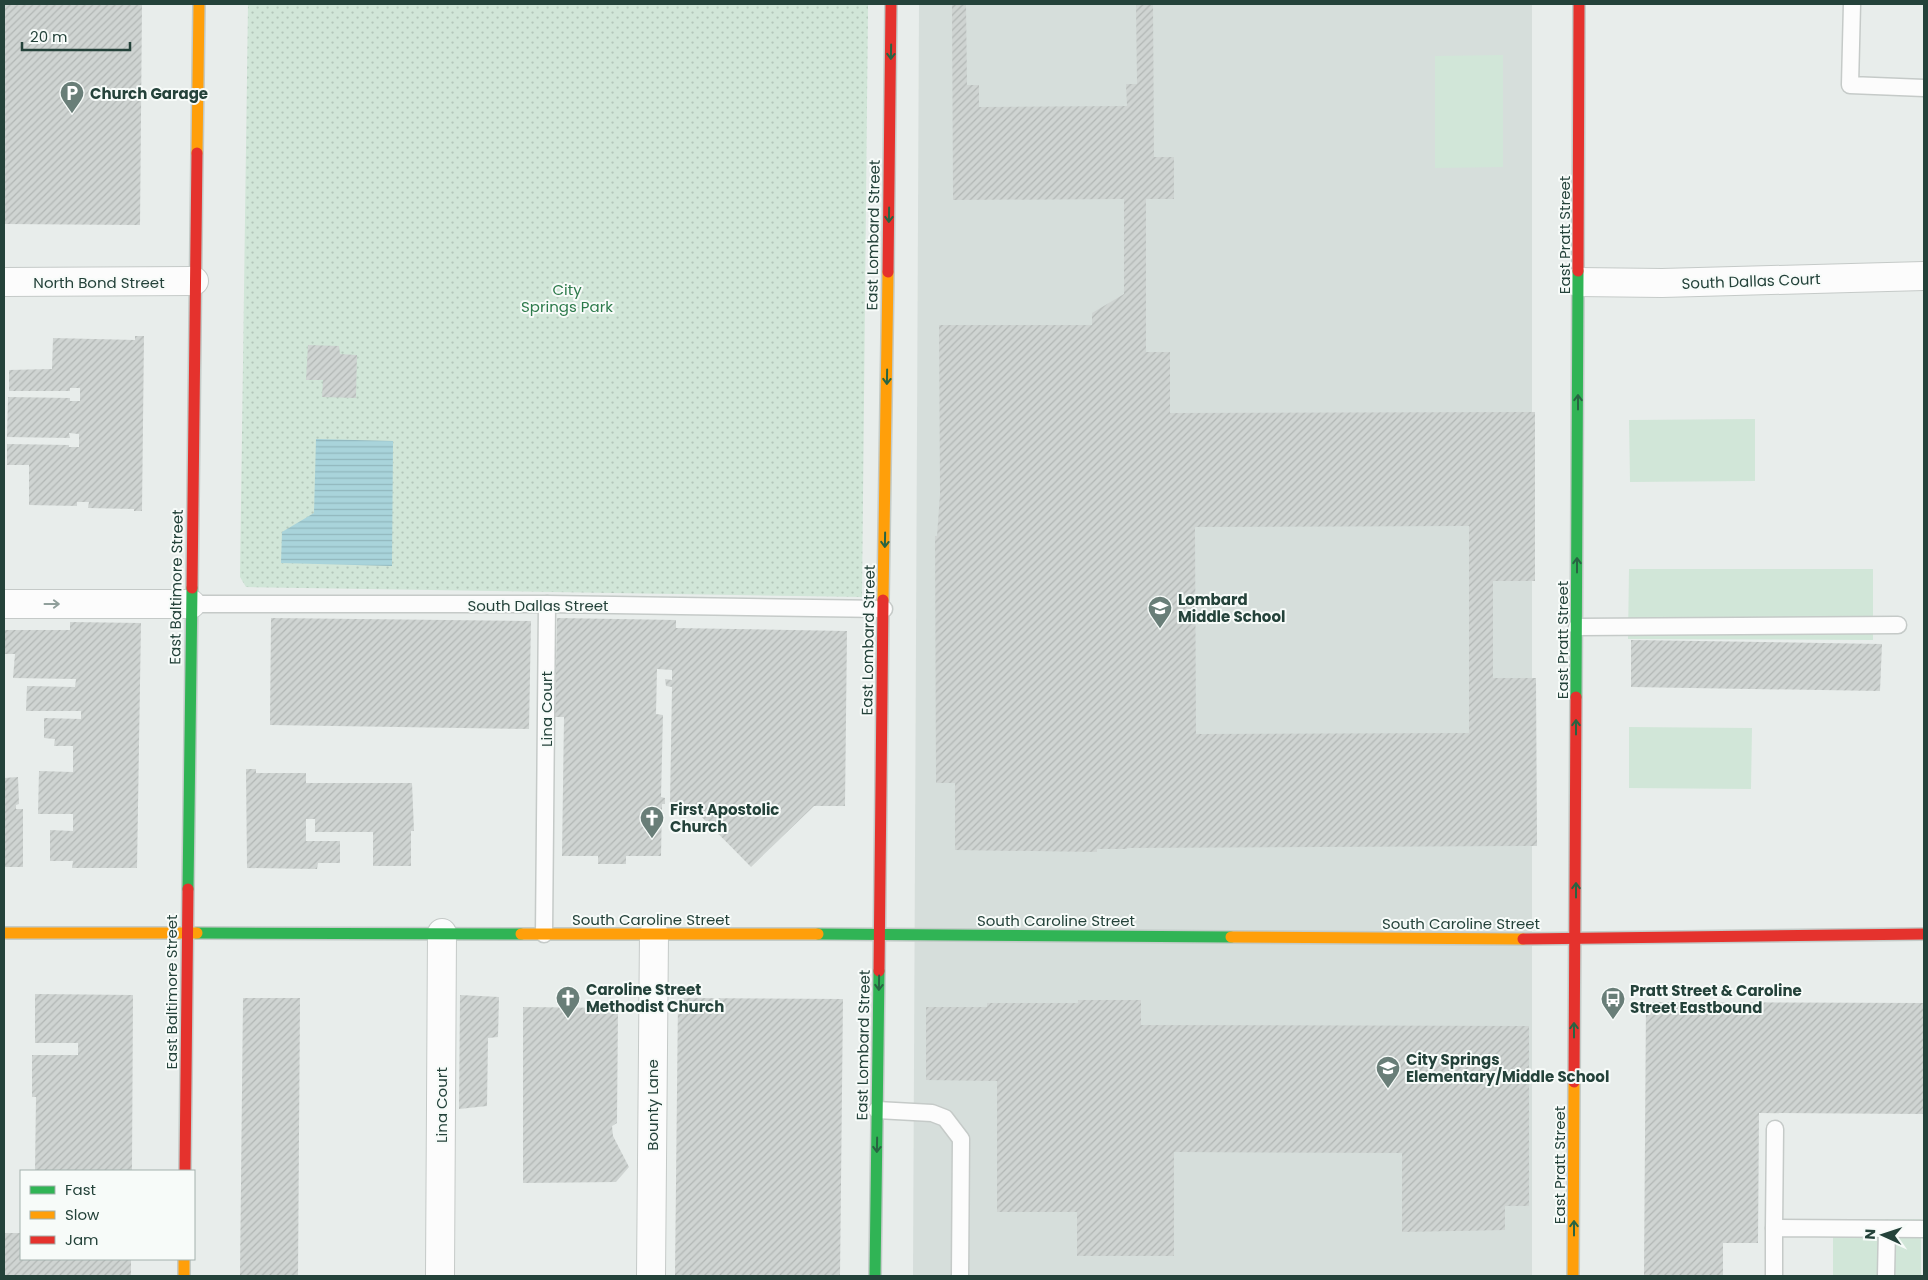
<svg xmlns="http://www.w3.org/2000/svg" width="1928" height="1280" font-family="Poppins,sans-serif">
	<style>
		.built { fill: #d6dedb }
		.grass { fill: #d1e6d8 }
		.park { fill: url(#park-dots) }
		.water { fill: url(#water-rules) }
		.building { fill: url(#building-hatch); fill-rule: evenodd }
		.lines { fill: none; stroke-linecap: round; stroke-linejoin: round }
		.lane-casing { stroke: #c5cac8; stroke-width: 19 }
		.street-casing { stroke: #c5cac8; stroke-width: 30 }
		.fast-casing { stroke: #c3cbc8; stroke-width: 14 }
		.slow-casing { stroke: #c3cbc8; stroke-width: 14 }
		.jam-casing { stroke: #c3cbc8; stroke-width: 14 }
		.lane { stroke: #fcfcfc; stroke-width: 16 }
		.street { stroke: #fcfcfc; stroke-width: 28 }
		.fast { stroke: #30b455; stroke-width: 11 }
		.slow { stroke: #ff9f0a; stroke-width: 11 }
		.jam { stroke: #e5322d; stroke-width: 11 }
		.oneway { stroke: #286442 }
		.oneway2 { stroke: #909f9b }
		.labels { text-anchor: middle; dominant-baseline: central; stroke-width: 4; stroke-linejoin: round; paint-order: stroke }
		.poi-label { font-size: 15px; font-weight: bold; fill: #24423a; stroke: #f7fbf9; text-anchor: start }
		.street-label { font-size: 15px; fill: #24423a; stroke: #f7fbf9 }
		.park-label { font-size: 15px; fill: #2d7a4b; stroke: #f7fbf9 }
	</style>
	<defs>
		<pattern id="park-dots" width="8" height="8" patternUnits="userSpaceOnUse" patternTransform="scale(1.25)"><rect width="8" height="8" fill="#d1e6d8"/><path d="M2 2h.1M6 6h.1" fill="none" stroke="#b3c6ba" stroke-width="1.8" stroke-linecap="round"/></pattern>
		<pattern id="water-rules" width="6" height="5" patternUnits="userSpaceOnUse" patternTransform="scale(1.25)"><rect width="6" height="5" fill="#a9d4db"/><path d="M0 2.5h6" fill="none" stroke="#91b7bd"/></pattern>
		<pattern id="building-hatch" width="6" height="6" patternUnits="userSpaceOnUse" patternTransform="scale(1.25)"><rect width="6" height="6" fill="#cfd4d2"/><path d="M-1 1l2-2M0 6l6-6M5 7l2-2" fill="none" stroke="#b2b7b5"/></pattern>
	</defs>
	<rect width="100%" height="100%" fill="#e8edeb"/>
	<path class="built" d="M919,4H1532V1276H913Z"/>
	<g class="grass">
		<path d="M1503,55V167L1435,168V56Z"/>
		<path d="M1755,419V481L1630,482L1629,420Z"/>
		<path d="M1629,569H1873V640L1628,639Z"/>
		<path d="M1629,727L1752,728L1751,789L1629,788Z"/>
		<rect x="1833" y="1219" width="88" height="57"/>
	</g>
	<path class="park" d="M248,4H868L862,597L246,587L240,577Z"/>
	<path class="water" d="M316,439L393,441L392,566L281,563L282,532L314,513Z"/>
	<g class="building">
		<path d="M4,4H142L140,225L4,224Z"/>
		<path d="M952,4H966L967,85H979V107L1127,106L1126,84H1137L1136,4H1153L1154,157H1174V199H1146V352H1170V413L1535,412V581H1493V678H1536L1537,846L1127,848V849H1097V852L955,850V783H936L935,536H937L940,494L939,325H1092V313L1124,294V199L953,200ZM1469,526V733L1196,734L1195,527Z"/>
		<path d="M135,336H144L142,511H134V509L88,508L89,502H77V506L29,505V465H7V444L69,445V447H79V434L69,433L70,438L7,437L8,397L70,398V401H80V388H70V391H9V370L52,369L53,338L135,340Z"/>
		<path d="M308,345L339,346L340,354L357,355L356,398L322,397L323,380H306Z"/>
		<path d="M271,618L531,621L529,729L270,725Z"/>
		<path d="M557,618L676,620V628L847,631L845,806H814L751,867L689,804H670L672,687L666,686L665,679L672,680V670L657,669L656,714L663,715L661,797L665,798V804H662L661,856H626V864H598V856H562L564,717H555Z"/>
		<path d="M70,622L141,623L137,868H72L73,861H50V830L73,831V814H38L39,771L73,772V746H54L55,739L44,738V718L81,719V711H26L27,686L75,687L76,679L13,678L15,654H4L5,630H70Z"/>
		<path d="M1631,640L1882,644L1880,691L1631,687Z"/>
		<path d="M246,769H256V773H306V783H412L414,831H411V866H373V832H315V819H306V841H340V863H318L317,869L247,868Z"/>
		<path d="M18,777L19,804L16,805V809H23V867H4V778Z"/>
		<path d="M35,994L133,995L132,1171H35L36,1097H32V1055H78V1043H35Z"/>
		<path d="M460,995L499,997L498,1037L488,1038L487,1106L459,1109Z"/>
		<path d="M243,998H300L298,1276H240Z"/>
		<path d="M678,998L843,999L840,1276H675Z"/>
		<path d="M1078,1000H1141V1025L1529,1026V1206H1505V1230L1402,1232V1153L1174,1152V1256H1077V1212H997V1081L926,1080V1007H987V1003H1078Z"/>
		<path d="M1646,1002L1924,1003V1114L1759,1113L1758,1243H1723V1276H1644Z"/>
		<path d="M523,1007L618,1008L617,1123L612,1126L613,1136L629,1167L616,1182L523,1183Z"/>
		<path d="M5,1233H21V1259H131V1276H4Z"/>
	</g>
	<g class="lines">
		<defs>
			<g id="lane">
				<path d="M1852,4L1850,85L1924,88"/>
				<path d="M191,604H547L884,609"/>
				<path d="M1577,627L1898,625"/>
				<path d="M544,934L547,604"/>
				<path d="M877,1110L932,1113L945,1118L961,1139L960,1276"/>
				<path d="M1774,1228L1775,1129"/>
				<path d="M1774,1276V1228L1924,1229"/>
				<path d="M1886,1276L1887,1229"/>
			</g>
			<g id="street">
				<path d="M4,282L194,281"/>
				<path d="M1578,282L1662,283L1924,276"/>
				<path d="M4,604H191"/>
				<path d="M440,1276L442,933"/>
				<path d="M651,1276L654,934"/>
			</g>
			<g id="fast">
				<path d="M1576,697L1578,271"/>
				<path d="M188,889L192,588"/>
				<path d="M197,933L521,934"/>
				<path d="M818,934L1231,937"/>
				<path d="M875,1276L879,971"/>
			</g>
			<g id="slow">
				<path d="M197,153L199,4"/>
				<path d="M883,600L888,272"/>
				<path d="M4,933H197"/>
				<path d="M521,934H818"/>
				<path d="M1231,937L1523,939"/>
				<path d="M184,1259V1276"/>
				<path d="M1573,1276L1574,1082"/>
			</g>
			<g id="jam">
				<path d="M1578,271L1579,4"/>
				<path d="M888,272L891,4"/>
				<path d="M192,588L197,153"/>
				<path d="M1523,939L1924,934"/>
				<path d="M879,971L883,600"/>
				<path d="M1574,1082L1576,697"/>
				<path d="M185,1171L188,889"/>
			</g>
		</defs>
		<use href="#lane" class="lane-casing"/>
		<use href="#street" class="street-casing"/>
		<use href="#fast" class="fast-casing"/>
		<use href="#slow" class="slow-casing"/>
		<use href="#jam" class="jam-casing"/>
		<use href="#lane" class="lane"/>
		<use href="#street" class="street"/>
		<use href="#fast" class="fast"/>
		<use href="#slow" class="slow"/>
		<use href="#jam" class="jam"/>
	</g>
	<defs><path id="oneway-shaft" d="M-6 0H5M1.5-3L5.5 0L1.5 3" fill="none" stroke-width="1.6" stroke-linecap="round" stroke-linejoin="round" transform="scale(1.25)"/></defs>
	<g class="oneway">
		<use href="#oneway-shaft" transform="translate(891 52) rotate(91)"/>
		<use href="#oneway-shaft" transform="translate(889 215) rotate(91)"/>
		<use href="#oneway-shaft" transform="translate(887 377) rotate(91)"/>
		<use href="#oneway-shaft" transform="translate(1578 402) rotate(-90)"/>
		<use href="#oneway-shaft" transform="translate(885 540) rotate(91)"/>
		<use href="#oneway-shaft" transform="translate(1577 565) rotate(-90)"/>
		<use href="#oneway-shaft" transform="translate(1576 727) rotate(-90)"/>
		<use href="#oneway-shaft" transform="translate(1576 890) rotate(-90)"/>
		<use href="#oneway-shaft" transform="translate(879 983) rotate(91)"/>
		<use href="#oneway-shaft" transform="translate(1574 1030) rotate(-90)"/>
		<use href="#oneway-shaft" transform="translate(877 1145) rotate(91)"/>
		<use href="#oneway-shaft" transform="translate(1574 1228) rotate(-90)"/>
	</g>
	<use class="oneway2" href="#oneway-shaft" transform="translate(52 604)"/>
	<defs>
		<symbol id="parking-pin" viewBox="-11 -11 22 30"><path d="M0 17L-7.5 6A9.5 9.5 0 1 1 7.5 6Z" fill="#697e78" stroke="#f7fbf9"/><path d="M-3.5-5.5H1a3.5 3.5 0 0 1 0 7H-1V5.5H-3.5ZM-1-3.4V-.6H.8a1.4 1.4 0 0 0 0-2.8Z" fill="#fff"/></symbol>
		<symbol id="school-pin" viewBox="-11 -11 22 30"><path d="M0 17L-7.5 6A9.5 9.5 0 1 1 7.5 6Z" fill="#697e78" stroke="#f7fbf9"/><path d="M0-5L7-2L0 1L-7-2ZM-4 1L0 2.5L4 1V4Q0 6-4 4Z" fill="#fff"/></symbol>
		<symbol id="church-pin" viewBox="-11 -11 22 30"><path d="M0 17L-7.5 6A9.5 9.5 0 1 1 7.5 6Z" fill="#697e78" stroke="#f7fbf9"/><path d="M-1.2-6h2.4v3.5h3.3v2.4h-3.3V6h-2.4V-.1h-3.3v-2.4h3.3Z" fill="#fff"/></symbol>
		<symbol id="bus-pin" viewBox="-11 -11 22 30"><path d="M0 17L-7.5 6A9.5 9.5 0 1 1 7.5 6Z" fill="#697e78" stroke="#f7fbf9"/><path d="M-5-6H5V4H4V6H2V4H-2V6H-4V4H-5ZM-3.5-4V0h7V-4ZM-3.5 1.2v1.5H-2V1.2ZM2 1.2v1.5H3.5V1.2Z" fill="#fff"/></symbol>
	</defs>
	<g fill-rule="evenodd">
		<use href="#parking-pin" x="58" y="79" width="28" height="38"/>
		<use href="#school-pin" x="1146" y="594" width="28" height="38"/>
		<use href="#church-pin" x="638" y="804" width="28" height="38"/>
		<use href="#church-pin" x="554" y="984" width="28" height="38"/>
		<use href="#bus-pin" x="1599" y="985" width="28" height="38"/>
		<use href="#school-pin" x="1374" y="1054" width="28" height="38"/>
	</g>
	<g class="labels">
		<g class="poi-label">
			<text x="90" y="93">Church Garage</text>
			<text x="1178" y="599">Lombard<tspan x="1178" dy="17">Middle School</tspan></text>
			<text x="670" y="809">First Apostolic<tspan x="670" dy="17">Church</tspan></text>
			<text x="586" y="989">Caroline Street<tspan x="586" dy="17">Methodist Church</tspan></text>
			<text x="1630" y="990">Pratt Street &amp; Caroline<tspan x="1630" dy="17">Street Eastbound</tspan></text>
			<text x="1406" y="1059">City Springs<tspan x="1406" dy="17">Elementary/Middle School</tspan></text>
		</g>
		<g class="street-label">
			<text transform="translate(873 235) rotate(-89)">East Lombard Street</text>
			<text transform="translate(1564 235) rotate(-90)">East Pratt Street</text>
			<text transform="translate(1751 281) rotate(-2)">South Dallas Court</text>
			<text x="99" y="282">North Bond Street</text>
			<text transform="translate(176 587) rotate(-89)">East Baltimore Street</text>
			<text x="538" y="605">South Dallas Street</text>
			<text transform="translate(868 640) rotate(-89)">East Lombard Street</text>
			<text transform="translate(1562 640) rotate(-90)">East Pratt Street</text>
			<text transform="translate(546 709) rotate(-90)">Lina Court</text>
			<text x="651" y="919">South Caroline Street</text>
			<text x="1056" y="920">South Caroline Street</text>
			<text x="1461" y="923">South Caroline Street</text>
			<text transform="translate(171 992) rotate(-90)">East Baltimore Street</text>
			<text transform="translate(863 1045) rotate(-89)">East Lombard Street</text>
			<text transform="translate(441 1105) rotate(-90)">Lina Court</text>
			<text transform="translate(652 1105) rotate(-90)">Bounty Lane</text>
			<text transform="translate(1559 1165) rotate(-90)">East Pratt Street</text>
		</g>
		<g class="park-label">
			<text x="567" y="289">City<tspan x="567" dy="17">Springs Park</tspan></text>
		</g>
	</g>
	<rect width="1928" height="1280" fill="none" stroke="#24423a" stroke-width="10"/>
	<rect x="20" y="1170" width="175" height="90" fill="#f7fbf9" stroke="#a3b1ad"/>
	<rect x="30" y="1186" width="25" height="8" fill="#30b455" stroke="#a3b1ad"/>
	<text x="65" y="1195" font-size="15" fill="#24423a">Fast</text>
	<rect x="30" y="1211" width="25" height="8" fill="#ff9f0a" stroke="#a3b1ad"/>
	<text x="65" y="1220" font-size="15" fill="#24423a">Slow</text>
	<rect x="30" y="1236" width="25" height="8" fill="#e5322d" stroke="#a3b1ad"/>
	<text x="65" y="1245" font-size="15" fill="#24423a">Jam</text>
	<g transform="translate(1883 1235) rotate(273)" stroke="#f7fbf9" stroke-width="4" paint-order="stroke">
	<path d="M0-4L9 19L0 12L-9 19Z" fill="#24423a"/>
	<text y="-8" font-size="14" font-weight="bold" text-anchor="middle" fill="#24423a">N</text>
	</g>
	<path d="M22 42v8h108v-8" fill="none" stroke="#24423a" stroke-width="2.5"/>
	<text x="30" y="42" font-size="15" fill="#24423a" stroke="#f7fbf9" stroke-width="4" paint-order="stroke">20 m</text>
</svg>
